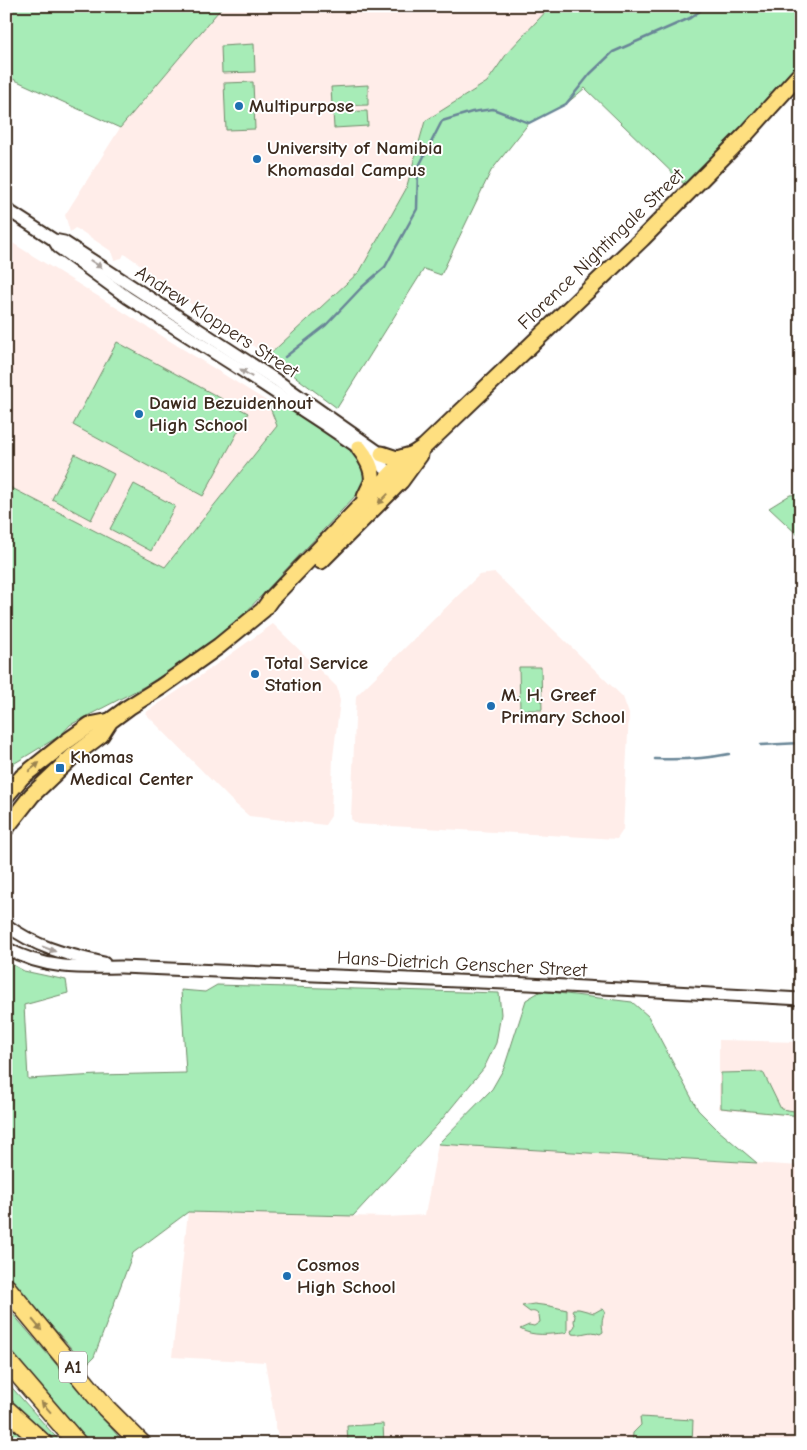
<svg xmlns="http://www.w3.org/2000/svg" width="807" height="1450" font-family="'Comic Neue',sans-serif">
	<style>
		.built { fill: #ffede9 }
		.green { fill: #a7ecb7; stroke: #718b6a }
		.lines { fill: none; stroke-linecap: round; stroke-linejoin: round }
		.stream { stroke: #698697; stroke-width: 2.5 }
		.minor-casing { stroke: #3b2a1e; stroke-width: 15 }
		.major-casing { stroke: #3b2a1e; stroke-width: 19 }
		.highway-casing { stroke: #3b2a1e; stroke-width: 21 }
		.minor { stroke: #fff; stroke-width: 11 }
		.major { stroke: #fedf80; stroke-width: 15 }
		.highway { stroke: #fedf80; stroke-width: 18 }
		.oneway { fill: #a79f9a }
		.oneway2 { fill: #9c844f }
		.poi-dot { fill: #1f6fb2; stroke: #fff; stroke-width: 2 }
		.labels { text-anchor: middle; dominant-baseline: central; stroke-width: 4; stroke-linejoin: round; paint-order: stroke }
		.shield { fill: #fff; stroke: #766a62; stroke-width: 1 }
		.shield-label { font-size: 18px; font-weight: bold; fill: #3b2a1e }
		.poi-label { font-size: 19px; font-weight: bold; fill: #3b2a1e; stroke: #fff; text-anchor: start }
		.street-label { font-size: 19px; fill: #3b2a1e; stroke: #fff }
	</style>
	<rect width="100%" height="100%" fill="#fff"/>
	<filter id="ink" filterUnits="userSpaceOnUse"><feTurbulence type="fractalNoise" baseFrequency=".02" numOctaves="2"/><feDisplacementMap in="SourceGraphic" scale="10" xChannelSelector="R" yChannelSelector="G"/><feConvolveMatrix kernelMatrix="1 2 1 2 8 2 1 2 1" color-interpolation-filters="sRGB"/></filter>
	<g filter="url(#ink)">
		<g class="built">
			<path d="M223,6H551L508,52L487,82L425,121L406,189L360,271L268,356L153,278L142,276L138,270L141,265L128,256L124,254L122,258L114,260L111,251L81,231L75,228L70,232L65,215L120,128Z"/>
			<path d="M6,239L268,402L277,426L165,567L6,485Z"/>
			<path d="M495,573L623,697L629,714L623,830L617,839L357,824L351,819L356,696L479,575Z"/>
			<path d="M273,624L337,687L340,701L333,757L331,816L325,825L249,816L233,802L145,713L203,674Z"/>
			<path d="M719,1040L801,1042V1117L719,1109Z"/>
			<path d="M438,1144L801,1166V1444H279L265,1362L172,1357L188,1212L387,1217L425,1215Z"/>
		</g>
		<g class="green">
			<path d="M6,6H223L120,128L6,76Z"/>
			<path d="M551,6H801V73L690,190L585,88L566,104L529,123L491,171L441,275L424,269L337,408L268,356L360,271L406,189L425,121L487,82L508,52Z"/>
			<path d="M254,44L255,72L222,73L221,46Z"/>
			<path d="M253,82L255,129L226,130L224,83Z"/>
			<path d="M368,85V105L332,106L331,87Z"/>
			<path d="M367,111L368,126L334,128L333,112Z"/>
			<path d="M117,342L248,413L203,496L73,425Z"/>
			<path d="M268,402C273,402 279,401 283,403C298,410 358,452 363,465C367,475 363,486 357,494L246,612L207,647L145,686L70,725L61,735L10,766L6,770V485L165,567L277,426Z"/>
			<path d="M75,454L114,474L91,520L52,499Z"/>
			<path d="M134,484L175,506L151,551L110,529Z"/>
			<path d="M801,494V538L769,508L790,495Z"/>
			<path d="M519,667H541L542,710H520Z"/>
			<path d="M6,961L24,971L66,980L68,993L24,1005L28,1079L98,1075L186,1073L181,990L205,992L217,985L499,993L501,1014L498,1031L496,1043L484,1068L438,1124L353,1216L188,1212L133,1253L94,1357L86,1365L6,1274Z"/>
			<path d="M541,991L632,1002L648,1016L698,1110L718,1130L757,1163L438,1144L492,1089L504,1068L526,1000Z"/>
			<path d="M763,1072L781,1109L801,1112V1116L721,1108V1073Z"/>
			<path d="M534,1304L550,1306L567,1310V1332L564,1333C549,1334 533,1337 520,1329L529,1325L534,1326L540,1322L539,1315C536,1312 534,1311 530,1312L522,1306Z"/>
			<path d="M6,1306L118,1436L126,1444H84L6,1353Z"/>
			<path d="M573,1309H579L594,1313L601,1309L604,1310L605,1312C601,1319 602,1325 603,1332L600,1334C589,1329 583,1336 572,1334L571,1331L575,1326L574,1321L575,1316L572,1311Z"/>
			<path d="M6,1381L62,1444H51L6,1401Z"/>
			<path d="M640,1417L693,1420L692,1444H632L633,1433L641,1425Z"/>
			<path d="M6,1423L28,1440L26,1444H6Z"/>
			<path d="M383,1424L384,1444H348L347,1426Z"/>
		</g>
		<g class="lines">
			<g class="stream">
				<path d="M285,357L326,325L361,288L385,267L417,209L418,168L442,121L472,112L493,109L529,123L566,104L590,74L613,52L690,18L707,6"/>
				<path d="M761,745L801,743"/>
				<path d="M655,759C681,760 704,759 729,754"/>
			</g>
			<defs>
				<g id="minor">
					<path d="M6,209L54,240L64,242L279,382L387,458"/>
					<path d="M55,242L58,247L128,298L235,366L325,425L359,448L397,478"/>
					<path d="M6,925C39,949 66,954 104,963"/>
					<path d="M6,948C43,969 80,968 121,967L529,984L801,999"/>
				</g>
				<g id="major">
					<path d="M359,448C366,456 374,471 372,482C370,487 367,492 365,497"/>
					<path d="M382,454L397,459L411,455"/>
					<path d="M321,561L401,481L420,455"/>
					<path d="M6,796L22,777L66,742L90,725L110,721"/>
					<path d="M6,828L32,795L73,756L101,735L110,721L129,707L161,687L219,646L263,610L271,599L398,467L412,455L424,447L642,239L746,134L801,73"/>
				</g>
				<g id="highway">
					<path d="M6,1287L106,1408L142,1444"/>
					<path d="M6,1360L78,1444"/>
					<path d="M6,1409L44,1444"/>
				</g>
			</defs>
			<use href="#minor" class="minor-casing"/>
			<use href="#major" class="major-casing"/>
			<use href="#highway" class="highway-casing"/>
			<use href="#minor" class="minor"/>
			<use href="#major" class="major"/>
			<use href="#highway" class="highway"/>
		</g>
		<defs><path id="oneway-solid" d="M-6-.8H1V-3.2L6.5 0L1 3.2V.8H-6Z" transform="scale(1.25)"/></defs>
		<g class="oneway">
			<use href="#oneway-solid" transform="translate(96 264) rotate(33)"/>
			<use href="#oneway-solid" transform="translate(246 373) rotate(-147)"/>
			<use href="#oneway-solid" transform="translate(49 949) rotate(21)"/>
		</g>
		<g class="oneway2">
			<use href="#oneway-solid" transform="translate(383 499) rotate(134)"/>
			<use href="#oneway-solid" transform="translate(34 767) rotate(-39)"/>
			<use href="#oneway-solid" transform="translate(37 1325) rotate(50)"/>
			<use href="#oneway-solid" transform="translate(46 1407) rotate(-131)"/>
		</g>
	</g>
	<g class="poi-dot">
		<circle cx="239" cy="106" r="5"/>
		<circle cx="257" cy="159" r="5"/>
		<circle cx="139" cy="414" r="5"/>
		<circle cx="255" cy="674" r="5"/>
		<circle cx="491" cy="706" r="5"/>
		<rect x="55" y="763" width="10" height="10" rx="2.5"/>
		<circle cx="287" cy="1276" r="5"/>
	</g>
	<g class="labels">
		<rect class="shield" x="59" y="1351.5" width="28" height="31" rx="4"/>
		<g class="shield-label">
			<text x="73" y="1367">A1</text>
		</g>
		<g class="poi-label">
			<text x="249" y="106">Multipurpose</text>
			<text x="267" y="148">University of Namibia<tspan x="267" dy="22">Khomasdal Campus</tspan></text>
			<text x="149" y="403">Dawid Bezuidenhout<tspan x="149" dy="22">High School</tspan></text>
			<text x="265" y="663">Total Service<tspan x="265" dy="22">Station</tspan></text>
			<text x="501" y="695">M. H. Greef<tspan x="501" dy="22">Primary School</tspan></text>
			<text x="70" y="757">Khomas<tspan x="70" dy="22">Medical Center</tspan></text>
			<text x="297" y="1265">Cosmos<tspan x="297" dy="22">High School</tspan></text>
		</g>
		<g class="street-label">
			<text transform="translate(601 249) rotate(-44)">Florence Nightingale Street</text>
			<text transform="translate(217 322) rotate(33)">Andrew Kloppers Street</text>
			<text transform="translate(462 964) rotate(3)">Hans-Dietrich Genscher Street</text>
		</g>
	</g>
	<rect width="807" height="1450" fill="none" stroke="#fff" stroke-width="25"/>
	<rect x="12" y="12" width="782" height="1425" fill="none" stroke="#3b2a1e" stroke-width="2" filter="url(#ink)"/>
</svg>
